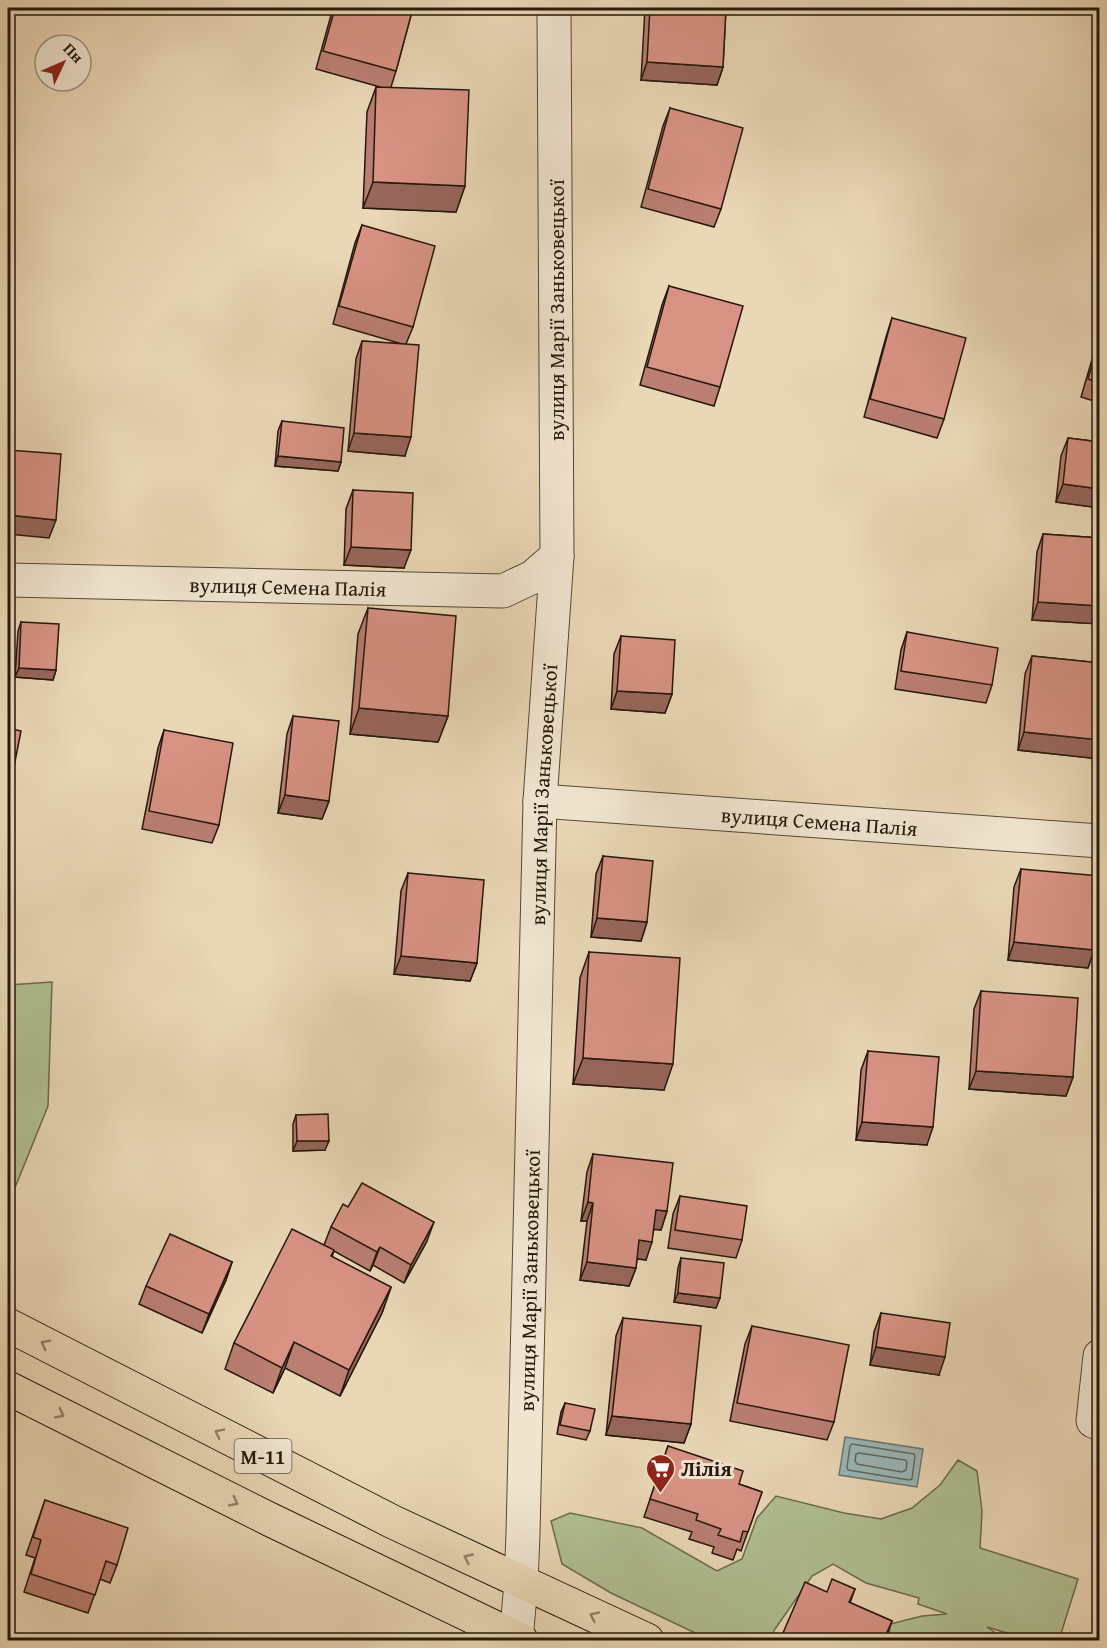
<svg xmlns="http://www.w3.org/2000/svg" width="1107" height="1648" font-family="'Gentium Book Plus',serif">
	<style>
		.green { fill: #b0bf93; stroke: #6a6c4e; stroke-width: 1.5 }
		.water { fill: #9bb7b7; stroke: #6b7772; stroke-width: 1.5 }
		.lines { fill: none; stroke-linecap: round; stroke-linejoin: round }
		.shore { stroke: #606860; stroke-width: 1.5 }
		.minor-casing { stroke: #564835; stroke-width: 35 }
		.highway-casing { stroke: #24180a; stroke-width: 35 }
		.minor { stroke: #f1e5d0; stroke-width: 33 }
		.highway { stroke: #ead7b6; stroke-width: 33 }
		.wall { fill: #ba7e72; stroke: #24180a; stroke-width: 1.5 }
		.shaded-wall { fill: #97665c; stroke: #24180a; stroke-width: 1.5 }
		.building { fill: #d89284; stroke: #24180a; stroke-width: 1.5 }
		.oneway { stroke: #918169 }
		.labels { text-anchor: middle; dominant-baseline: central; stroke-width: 6; stroke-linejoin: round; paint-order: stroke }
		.shield { fill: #f1e5d0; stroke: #625645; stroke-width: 1.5 }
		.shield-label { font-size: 20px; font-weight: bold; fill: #24180a }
		.street-label { font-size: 21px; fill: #24180a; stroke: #f1e5d0 }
		.poi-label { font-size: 21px; font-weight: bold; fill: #24180a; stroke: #f1e5d0; text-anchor: start }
	</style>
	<rect width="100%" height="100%" fill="#ead7b6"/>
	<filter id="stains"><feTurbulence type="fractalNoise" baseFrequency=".00333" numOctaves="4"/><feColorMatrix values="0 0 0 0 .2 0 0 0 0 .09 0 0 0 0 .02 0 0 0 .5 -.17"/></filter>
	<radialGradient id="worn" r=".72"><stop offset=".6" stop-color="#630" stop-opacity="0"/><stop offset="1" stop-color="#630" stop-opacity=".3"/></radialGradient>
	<g class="green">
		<path d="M52,982L48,1106L8,1205V985Z"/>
		<path d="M958,1460L977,1471L982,1511L980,1548L1078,1579L1059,1640H1030L987,1627L1006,1640H889L890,1624L922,1616L947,1614L918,1604L919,1598L866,1583L833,1564L812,1576L775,1629L769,1640H710L611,1593L562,1564L551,1521L570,1513L642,1528L717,1571L742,1559L757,1518L776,1496L844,1513L881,1519L912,1508L940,1485Z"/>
	</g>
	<path class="water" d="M845,1437L923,1449L917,1487L839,1475Z"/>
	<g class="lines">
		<g class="shore">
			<path d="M852,1444L914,1454L915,1456L912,1479L909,1480L848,1470L847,1467L850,1446Z"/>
			<path d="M859,1453L905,1460L907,1462L906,1470L902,1472L857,1464L855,1461L856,1454Z"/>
		</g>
		<defs>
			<g id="minor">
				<path id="s1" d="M8,580L503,591L533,577L557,556"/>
				<path id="s2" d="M540,801L1100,841"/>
				<path d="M1100,1356L1093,1421L1100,1424"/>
				<path id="s3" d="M516,1640L521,1583L523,1534L540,801L557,556L554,8"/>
			</g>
			<g id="highway">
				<path d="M8,1325L393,1522L647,1640"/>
				<path d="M8,1388L271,1520L521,1640"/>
			</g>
		</defs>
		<use href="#minor" class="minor-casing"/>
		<use href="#highway" class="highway-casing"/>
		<use href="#minor" class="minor"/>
		<use href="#highway" class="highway"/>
	</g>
	<g class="wall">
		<path d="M333,8H413L396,71L391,87L465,186L456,212L363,208L367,112L376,87H380L316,69Z"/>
		<path d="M645,8H726L723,67L717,85L641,80Z"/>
		<path d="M670,108L721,209L714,227L641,207L663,126Z"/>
		<path d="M362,225L413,327L406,344L405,456L348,451L356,359L362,341L402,344L333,324L355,243Z"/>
		<path d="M669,286L720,387L714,406L640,385L662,305Z"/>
		<path d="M892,318L944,419L937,438L864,417L886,337Z"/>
		<path d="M1100,332V403L1081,397Z"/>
		<path d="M282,421L341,462L338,471L275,466L278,431Z"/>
		<path d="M1068,438L1100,442V508L1056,502L1061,456Z"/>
		<path d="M353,490L404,568L344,565L346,509Z"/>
		<path d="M1043,534L1100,538V624L1032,620L1037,552Z"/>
		<path d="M368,608L448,716L438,742L350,734L358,634Z"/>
		<path d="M21,622L56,670L53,680L15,677L18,631Z"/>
		<path d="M907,632L992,685L986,703L895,689L901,650Z"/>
		<path d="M621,636L672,694L665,713L611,709L614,654Z"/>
		<path d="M1032,656L1100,663V759L1018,750L1025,674Z"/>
		<path d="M293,716L329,801L322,819L278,813L287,734Z"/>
		<path d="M164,730L219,825L212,843L142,829L158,748Z"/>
		<path d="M603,856L647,922L641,941L591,937L596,874Z"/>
		<path d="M1021,869L1094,950L1088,968L1008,960L1014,887Z"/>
		<path d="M408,873L477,963L470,981L394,974L401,891Z"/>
		<path d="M589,952L664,1090L573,1084L580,978Z"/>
		<path d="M981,991L1073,1077L1066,1096L969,1089L974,1009Z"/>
		<path d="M868,1051L927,1145L856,1140L861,1070Z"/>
		<path d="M296,1115L325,1150L293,1151V1124Z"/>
		<path d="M593,1154L667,1211L661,1230L654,1229L646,1260L637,1259L636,1268L629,1286L580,1280L587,1221H581L587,1172Z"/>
		<path d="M680,1196L742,1240L736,1258L668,1248L673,1214Z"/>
		<path d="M348,1207L427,1241L404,1283L373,1265L370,1271L334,1251L332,1257L391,1287L382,1313L340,1396L285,1368L273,1393L225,1369L234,1343L324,1245L331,1227Z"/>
		<path d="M681,1258L720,1298L716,1308L674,1302L678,1268Z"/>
		<path d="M232,1262L226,1280L202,1333L139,1304L146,1286Z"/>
		<path d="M881,1313L939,1375L870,1365L874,1332Z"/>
		<path d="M623,1318L691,1424L684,1443L606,1435L616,1336Z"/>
		<path d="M752,1326L834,1422L827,1440L730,1421L745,1344Z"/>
		<path d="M565,1403L590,1431L586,1440L557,1434L561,1412Z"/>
		<path d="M668,1446L739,1484L762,1492L741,1551L737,1549L733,1560L712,1553L714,1547L689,1539L692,1532L644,1517Z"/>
		<path d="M45,1500L117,1565L110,1583L100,1579L88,1613L24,1592L35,1558L26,1555Z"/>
		<path d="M855,1589L850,1603L892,1621L885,1641H780L783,1633L827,1592Z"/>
		<path d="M1100,1599V1617L1095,1616Z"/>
	</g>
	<g class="shaded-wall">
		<path d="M647,62L723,67L717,85L641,80Z"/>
		<path d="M373,182L465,186L456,212L363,208Z"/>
		<path d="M354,433L411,437L405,456L348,451Z"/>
		<path d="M278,456L341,462L338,471L275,466Z"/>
		<path d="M1063,484L1100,489V508L1056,502Z"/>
		<path d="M8,515L56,520L49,538L8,534Z"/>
		<path d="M351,547L411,550L404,568L344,565Z"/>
		<path d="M1038,602L1100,606V624L1032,620Z"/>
		<path d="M19,668L56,670L53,680L15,677Z"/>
		<path d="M617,691L672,694L665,713L611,709Z"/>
		<path d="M359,708L448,716L438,742L350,734Z"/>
		<path d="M1024,732L1100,740V759L1018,750Z"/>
		<path d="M285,795L329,801L322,819L278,813Z"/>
		<path d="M597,918L647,922L641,941L591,937Z"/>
		<path d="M1014,942L1094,950L1088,968L1008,960Z"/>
		<path d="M401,956L477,963L470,981L394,974Z"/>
		<path d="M583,1058L673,1064L664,1090L573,1084Z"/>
		<path d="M976,1071L1073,1077L1066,1096L969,1089Z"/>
		<path d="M862,1122L933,1127L927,1145L856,1140Z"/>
		<path d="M297,1141H329L325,1150L293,1151Z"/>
		<path d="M588,1202L593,1203L587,1221H581Z"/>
		<path d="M656,1210L667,1211L661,1230L649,1229Z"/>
		<path d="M434,1222L427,1241L404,1283L411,1265Z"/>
		<path d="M639,1240L652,1242L646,1260L633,1258Z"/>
		<path d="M380,1247L373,1265L370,1271L377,1252Z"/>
		<path d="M232,1262L226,1280L202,1333L209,1314Z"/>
		<path d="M587,1262L636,1268L629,1286L580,1280Z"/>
		<path d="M391,1287L382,1313L340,1396L349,1370Z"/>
		<path d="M678,1293L720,1298L716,1308L674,1302Z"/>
		<path d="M294,1342L285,1368L273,1393L282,1368Z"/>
		<path d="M876,1347L945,1357L939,1375L870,1365Z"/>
		<path d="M612,1416L691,1424L684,1443L606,1435Z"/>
	</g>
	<g class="building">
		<path d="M335,8H413L396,71L323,51Z"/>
		<path d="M650,8H726L723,67L647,62Z"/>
		<path d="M376,87L469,90L465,186L373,182Z"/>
		<path d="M670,108L743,128L721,209L648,189Z"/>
		<path d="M362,225L435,246L413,327L339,306Z"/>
		<path d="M669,286L743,306L720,387L647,367Z"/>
		<path d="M892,318L966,338L944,419L870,399Z"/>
		<path d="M1100,338V383L1088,379Z"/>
		<path d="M362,341L419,345L411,437L354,433Z"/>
		<path d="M282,421L344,428L341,462L278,456Z"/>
		<path d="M1068,438L1100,442V489L1063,484Z"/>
		<path d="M8,450L61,454L56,520L8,515Z"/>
		<path d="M353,490L413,493L411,550L351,547Z"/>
		<path d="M1043,534L1100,538V606L1038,602Z"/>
		<path d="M368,608L456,616L448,716L359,708Z"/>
		<path d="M21,622L59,624L56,670L19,668Z"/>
		<path d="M907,632L998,648L992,685L901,671Z"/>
		<path d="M621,636L675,640L672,694L617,691Z"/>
		<path d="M1032,656L1100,663V740L1024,732Z"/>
		<path d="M293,716L339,721L329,801L285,795Z"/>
		<path d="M8,728L21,731L10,787L8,786Z"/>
		<path d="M164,730L233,743L219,825L149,811Z"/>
		<path d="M603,856L653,861L647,922L597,918Z"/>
		<path d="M1021,869L1100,876L1094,950L1014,942Z"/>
		<path d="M408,873L484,880L477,963L401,956Z"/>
		<path d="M589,952L680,958L673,1064L583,1058Z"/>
		<path d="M981,991L1078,998L1073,1077L976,1071Z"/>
		<path d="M868,1051L939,1057L933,1127L862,1122Z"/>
		<path d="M328,1114L329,1141H297L296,1115Z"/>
		<path d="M593,1154L673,1163L667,1211L656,1210L652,1242L639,1240L636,1268L587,1262L593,1203L588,1202Z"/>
		<path d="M362,1183L434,1222L411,1265L380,1247L377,1252L331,1227L343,1204L348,1207Z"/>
		<path d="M680,1196L747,1206L742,1240L675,1230Z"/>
		<path d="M292,1229L334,1250L331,1256L391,1287L349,1370L294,1342L282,1368L234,1343Z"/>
		<path d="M170,1234L232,1262L209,1314L146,1286Z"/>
		<path d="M681,1258L724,1263L720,1298L678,1293Z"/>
		<path d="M881,1313L950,1323L945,1357L876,1347Z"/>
		<path d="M623,1318L701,1326L691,1424L612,1416Z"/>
		<path d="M752,1326L849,1345L834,1422L737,1403Z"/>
		<path d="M565,1403L595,1409L590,1431L560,1425Z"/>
		<path d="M668,1446L743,1471L739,1484L762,1492L748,1532L743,1531L740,1542L718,1535L721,1529L696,1520L698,1514L650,1499Z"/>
		<path d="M45,1500L128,1528L117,1565L106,1561L95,1595L31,1574L41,1540L33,1537Z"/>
		<path d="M832,1579L855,1589L849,1602L892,1621L883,1641H799L783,1633L805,1582L827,1592Z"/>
		<path d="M19,1637L31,1641H19Z"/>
	</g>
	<defs><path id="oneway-chevron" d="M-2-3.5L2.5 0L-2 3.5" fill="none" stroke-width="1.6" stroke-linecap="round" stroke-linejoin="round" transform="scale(1.5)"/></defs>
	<g class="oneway">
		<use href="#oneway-chevron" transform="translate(45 1344) rotate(-153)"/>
		<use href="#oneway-chevron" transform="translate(60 1414) rotate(27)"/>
		<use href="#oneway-chevron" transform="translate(219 1433) rotate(-153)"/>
		<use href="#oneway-chevron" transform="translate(234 1502) rotate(27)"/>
		<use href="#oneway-chevron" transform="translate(468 1558) rotate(-155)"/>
		<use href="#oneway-chevron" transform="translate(594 1616) rotate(-155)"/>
	</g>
	<defs>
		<symbol id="supermarket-pin" viewBox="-11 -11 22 30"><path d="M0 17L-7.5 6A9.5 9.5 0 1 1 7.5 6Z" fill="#8f2418" stroke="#f1e5d0"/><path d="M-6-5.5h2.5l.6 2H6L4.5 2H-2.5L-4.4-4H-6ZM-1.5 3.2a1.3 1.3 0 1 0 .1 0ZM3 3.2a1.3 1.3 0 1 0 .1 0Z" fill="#fff"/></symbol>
	</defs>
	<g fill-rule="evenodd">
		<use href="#supermarket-pin" x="644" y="1452" width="33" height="45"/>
	</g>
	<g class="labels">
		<rect class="shield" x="234.5" y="1439" width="57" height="34" rx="4.5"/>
		<g class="shield-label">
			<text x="263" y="1456">М-11</text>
		</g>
		<g class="street-label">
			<text transform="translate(556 310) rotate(-90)">вулиця Марії Заньковецької</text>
			<text stroke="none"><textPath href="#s1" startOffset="280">вулиця Семена Палія</textPath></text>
			<text stroke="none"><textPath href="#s3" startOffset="846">вулиця Марії Заньковецької</textPath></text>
			<text stroke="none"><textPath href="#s2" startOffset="280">вулиця Семена Палія</textPath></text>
			<text stroke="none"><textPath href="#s3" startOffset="360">вулиця Марії Заньковецької</textPath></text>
		</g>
		<g class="poi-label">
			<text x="681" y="1468">Лілія</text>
		</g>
	</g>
	<rect width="1107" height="1648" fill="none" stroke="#ead7b6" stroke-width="30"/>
	<rect x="9" y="9" width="1089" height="1630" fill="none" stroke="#24180a" stroke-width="3"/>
	<rect x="15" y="15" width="1077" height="1618" fill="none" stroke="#24180a" stroke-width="1.5"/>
	<g transform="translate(63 63) rotate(46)"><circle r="28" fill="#f1e5d0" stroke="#9f9381" stroke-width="1.5"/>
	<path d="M0-4.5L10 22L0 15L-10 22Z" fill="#8f2418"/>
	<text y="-9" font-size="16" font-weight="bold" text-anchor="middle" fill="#24180a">Пн</text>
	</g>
	<rect width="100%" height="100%" filter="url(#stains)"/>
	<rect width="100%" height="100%" fill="url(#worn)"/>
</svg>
